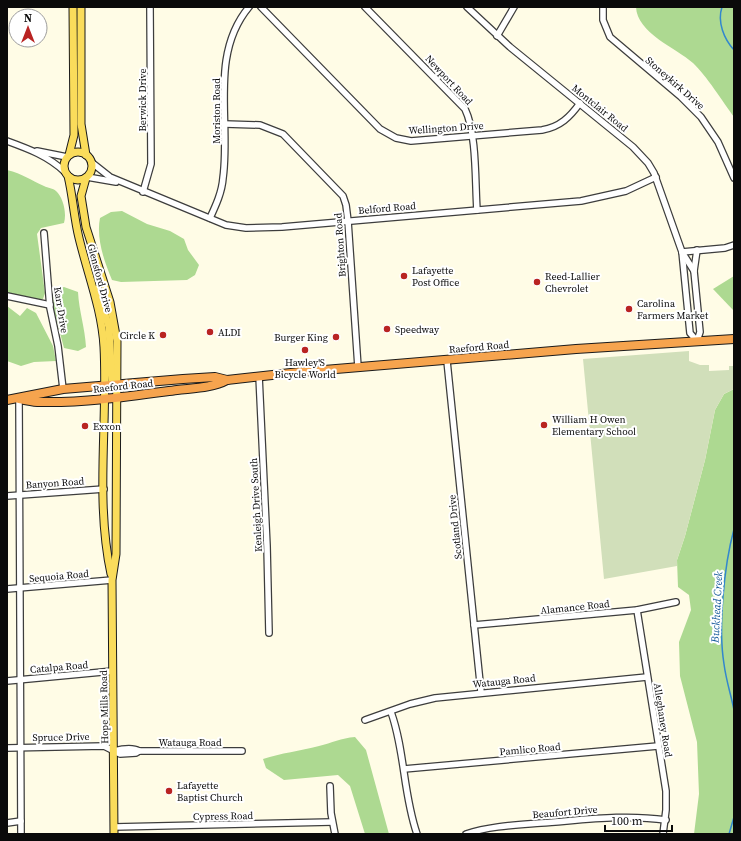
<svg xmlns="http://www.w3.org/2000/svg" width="741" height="841" font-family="'Source Serif 4',serif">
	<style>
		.forest { fill: #add991 }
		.cemetery { fill: #d1dfba }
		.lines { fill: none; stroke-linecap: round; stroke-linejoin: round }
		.stream { stroke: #3287ce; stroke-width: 1.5 }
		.minor-casing { stroke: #3d3d3d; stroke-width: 8 }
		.major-casing { stroke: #1b1b1b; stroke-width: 9 }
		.highway-casing { stroke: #1b1b1b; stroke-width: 10 }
		.minor { stroke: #fff; stroke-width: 5.5 }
		.major { stroke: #fadc5b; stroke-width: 7 }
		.highway { stroke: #f6a44e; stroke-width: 8 }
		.poi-dot { fill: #b92322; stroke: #fff; stroke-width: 1.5 }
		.labels { text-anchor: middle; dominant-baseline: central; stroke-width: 4; stroke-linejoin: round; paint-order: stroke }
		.street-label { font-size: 10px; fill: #0a0a0a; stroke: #fff }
		.poi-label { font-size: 10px; fill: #0a0a0a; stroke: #fff; text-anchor: start }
		.water-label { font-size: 11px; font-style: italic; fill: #14589b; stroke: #fff }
	</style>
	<rect width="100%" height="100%" fill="#fffce6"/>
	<g class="forest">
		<path d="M636,7H734V117C723,102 706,75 693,63C676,48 637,33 636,7Z"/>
		<path d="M7,170C23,174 30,180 44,186C48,188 53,188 56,191C63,197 67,213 64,223L41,228L37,234L45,293L43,299H31L7,294Z"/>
		<path d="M122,211L147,224L170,231L184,239L188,250L199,265L195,275L187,280L121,282L112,280C104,261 96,238 100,218L111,212Z"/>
		<path d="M734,276V311L713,289Z"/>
		<path d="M64,287L78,292C79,311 85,328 86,347L78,351L64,348L53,307L54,290Z"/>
		<path d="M7,306L20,316L27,308L36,313L53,346L56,361L34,362L21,366L7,361Z"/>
		<path d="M734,389V834H694L699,794L697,742L680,676L679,642L691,610L689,595L678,587L677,560L685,536L705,460L715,410L724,394Z"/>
		<path d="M355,737L366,750L389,834H365L350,786L338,775L284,780L266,768L263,759C281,753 300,751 319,746C332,743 341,738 355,737Z"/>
	</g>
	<path class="cemetery" d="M689,351V361L700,365H709V371L729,370V366H734V389L724,394L715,410L705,460L685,536L677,560V566L604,579L583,359Z"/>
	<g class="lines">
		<g class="stream">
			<path d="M722,7C717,22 724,39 734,50"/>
			<path d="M734,529C724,566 718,627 724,664C726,680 731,695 734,710"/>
			<path d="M729,834L734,817"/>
		</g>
		<defs>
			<g id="minor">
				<path d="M261,7L380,129L396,138L411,141L542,130C560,127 570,117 580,103"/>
				<path d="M365,7L465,109C477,134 475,182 477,210"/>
				<path d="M467,7L510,47L633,147L648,163L654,173L682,252L694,271L700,332L697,341"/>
				<path d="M603,7V20L610,37L681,97L701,117L718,142L734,178"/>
				<path d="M497,36L514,7"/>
				<path d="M225,124L260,125L283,134L343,196L346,205L348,221L358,367"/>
				<path d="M7,141C29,149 48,156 65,172"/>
				<path d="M37,151L67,157"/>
				<path d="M91,162L110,177L226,225L246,228L282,227L581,201L626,191L656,177"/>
				<path d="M87,177L116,182"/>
				<path d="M143,192L151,164L150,7"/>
				<path d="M210,218C216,205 222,192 223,178C231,120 209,55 249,7"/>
				<path d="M44,233L50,308L58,346L63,389"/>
				<path d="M682,252L690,333L697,341"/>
				<path d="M682,252L725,248L734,245"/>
				<path d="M694,271L697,250"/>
				<path d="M7,296L50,305"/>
				<path d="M447,361L481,692"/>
				<path d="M259,376L267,546L269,633"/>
				<path d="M19,399L21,834"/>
				<path d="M7,496L104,489"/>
				<path d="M7,589L112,580"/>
				<path d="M637,610L666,791V810L663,834"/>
				<path d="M474,625L637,610L676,602"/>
				<path d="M7,681L113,671"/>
				<path d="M391,712C405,751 403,794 417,834"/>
				<path d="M365,720L410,704L435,698L647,677"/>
				<path d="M7,748L104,746L120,754L136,753L139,751H242"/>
				<path d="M114,751C122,749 132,747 139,751"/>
				<path d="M404,769L658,746"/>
				<path d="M330,786L331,813L335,834"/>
				<path d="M7,823L21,821"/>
				<path d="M114,827L332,822"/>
				<path d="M466,834C490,826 516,825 541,823C583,820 624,814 666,820"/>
			</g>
			<g id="major">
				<path d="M81,7V124L86,155"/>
				<circle cx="78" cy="166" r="14"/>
				<path d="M69,155L74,135L73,7"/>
				<path d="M68,176C73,197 74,218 79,238C88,275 102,310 104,347C108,422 95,500 111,574"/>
				<path d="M86,178L81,196L86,227L110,302L117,341L116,554L112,580L114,834"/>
				<path d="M97,289L109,327L112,385L114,388"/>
			</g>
			<g id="highway">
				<path d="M19,399C26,400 33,402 40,402C85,403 132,396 177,390C194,388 212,388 227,380L300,372L576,349L734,339"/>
				<path d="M7,400L63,389L183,379L215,377L227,380"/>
			</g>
		</defs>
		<use href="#minor" class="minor-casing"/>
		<use href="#major" class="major-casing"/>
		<use href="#highway" class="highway-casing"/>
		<use href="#minor" class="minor"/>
		<use href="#major" class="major"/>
		<use href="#highway" class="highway"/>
	</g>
	<g class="poi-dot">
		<circle cx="404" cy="276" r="4"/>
		<circle cx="537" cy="282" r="4"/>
		<circle cx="629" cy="309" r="4"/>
		<circle cx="387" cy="329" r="4"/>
		<circle cx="210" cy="332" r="4"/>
		<circle cx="163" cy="335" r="4"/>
		<circle cx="336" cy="337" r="4"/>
		<circle cx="305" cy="350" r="4"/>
		<circle cx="544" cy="425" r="4"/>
		<circle cx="85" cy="426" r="4"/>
		<circle cx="169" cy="791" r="4"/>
	</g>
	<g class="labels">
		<g class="street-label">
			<text transform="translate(449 80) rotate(47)">Newport Road</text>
			<text transform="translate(675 83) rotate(41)">Stoneykirk Drive</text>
			<text transform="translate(142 100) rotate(-90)">Berwick Drive</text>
			<text transform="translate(600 108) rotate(39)">Montclair Road</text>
			<text transform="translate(216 111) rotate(-90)">Moriston Road</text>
			<text transform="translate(446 128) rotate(-4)">Wellington Drive</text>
			<text transform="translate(387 208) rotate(-5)">Belford Road</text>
			<text transform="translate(340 245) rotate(-94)">Brighton Road</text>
			<text transform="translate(100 278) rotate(75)">Glensford Drive</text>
			<text transform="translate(61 310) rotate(81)">Karr Drive</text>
			<text transform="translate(479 347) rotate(-5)">Raeford Road</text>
			<text transform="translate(123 386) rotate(-6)">Raeford Road</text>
			<text transform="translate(55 483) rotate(-4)">Banyon Road</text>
			<text transform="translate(256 505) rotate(-93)">Kenleigh Drive South</text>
			<text transform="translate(455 527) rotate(-96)">Scotland Drive</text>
			<text transform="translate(59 576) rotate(-5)">Sequoia Road</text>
			<text transform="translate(575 607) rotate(-6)">Alamance Road</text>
			<text transform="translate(59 667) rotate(-5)">Catalpa Road</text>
			<text transform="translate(504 681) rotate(-6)">Watauga Road</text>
			<text transform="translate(104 707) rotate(-91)">Hope Mills Road</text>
			<text transform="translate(663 720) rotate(81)">Alleghaney Road</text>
			<text transform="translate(61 737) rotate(-1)">Spruce Drive</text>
			<text x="190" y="742">Watauga Road</text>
			<text transform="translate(530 749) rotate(-5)">Pamlico Road</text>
			<text transform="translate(565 812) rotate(-5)">Beaufort Drive</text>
			<text transform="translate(223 816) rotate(-1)">Cypress Road</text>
		</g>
		<g class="poi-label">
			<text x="412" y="270">Lafayette<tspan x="412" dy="12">Post Office</tspan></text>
			<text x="545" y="276">Reed-Lallier<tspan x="545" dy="12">Chevrolet</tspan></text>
			<text x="637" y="303">Carolina<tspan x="637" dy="12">Farmers Market</tspan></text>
			<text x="395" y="329">Speedway</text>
			<text x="218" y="332">ALDI</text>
			<text x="155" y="335" text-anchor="end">Circle K</text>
			<text x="328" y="337" text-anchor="end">Burger King</text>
			<text x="305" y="362" text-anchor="middle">Hawley'S<tspan x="305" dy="12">Bicycle World</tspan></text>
			<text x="552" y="419">William H Owen<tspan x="552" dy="12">Elementary School</tspan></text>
			<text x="93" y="426">Exxon</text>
			<text x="177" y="785">Lafayette<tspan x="177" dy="12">Baptist Church</tspan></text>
		</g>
		<g class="water-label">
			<text transform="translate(717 607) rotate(-87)">Buckhead Creek</text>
		</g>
	</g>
	<rect width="741" height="841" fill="none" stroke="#0a0a0a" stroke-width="16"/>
	<g transform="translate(28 28)"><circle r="19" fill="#ffffff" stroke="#9d9d9d"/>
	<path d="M0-3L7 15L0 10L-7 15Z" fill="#b92322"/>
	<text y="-6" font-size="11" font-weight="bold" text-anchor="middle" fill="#0a0a0a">N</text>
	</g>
	<path d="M605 825v6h67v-6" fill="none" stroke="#0a0a0a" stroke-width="2"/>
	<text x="611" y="825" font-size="12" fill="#0a0a0a" stroke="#ffffff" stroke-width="3" paint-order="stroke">100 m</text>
</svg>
